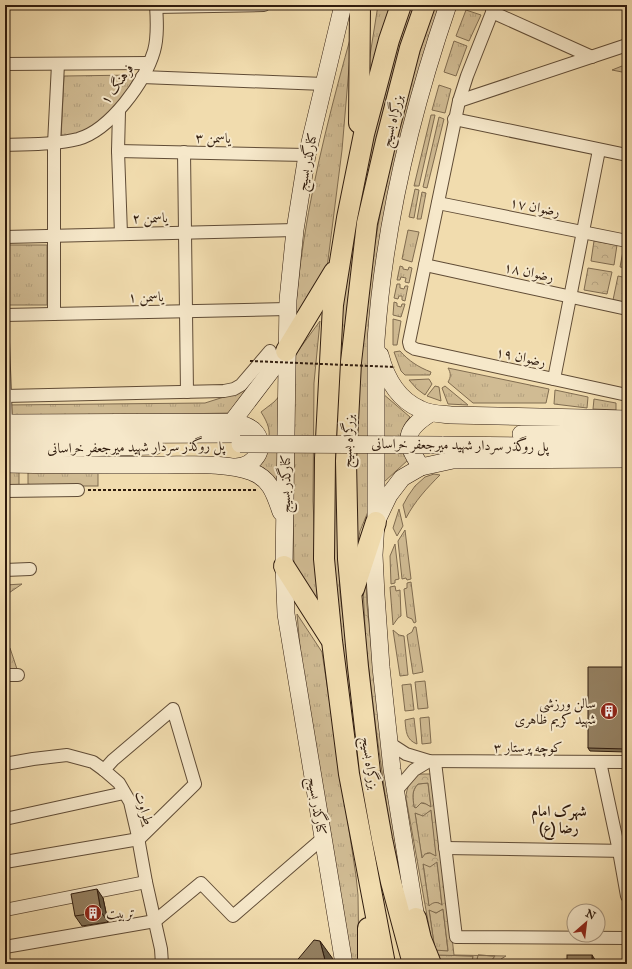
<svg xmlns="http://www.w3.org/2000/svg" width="632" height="969" font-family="'IM FELL Great Primer',Amiri,serif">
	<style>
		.grass { fill: url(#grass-tufts); stroke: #806c50 }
		.park { fill: url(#park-crowns); stroke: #806c50; fill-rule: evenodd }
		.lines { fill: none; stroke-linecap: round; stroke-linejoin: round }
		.service-casing { stroke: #604c36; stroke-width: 8 }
		.minor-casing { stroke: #604c36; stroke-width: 14 }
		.secondary-casing { stroke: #301c0e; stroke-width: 18 }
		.trunk-casing { stroke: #301c0e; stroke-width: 22 }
		.path { stroke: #301c0e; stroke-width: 2; stroke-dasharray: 3 2; stroke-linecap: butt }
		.service { stroke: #f6e8ca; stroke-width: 6 }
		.minor { stroke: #f6e8ca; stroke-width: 12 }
		.secondary { stroke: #f6e8ca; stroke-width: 17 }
		.trunk { stroke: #f1dcae; stroke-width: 20 }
		.secondary-bridge-casing { stroke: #301c0e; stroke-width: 18; stroke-linecap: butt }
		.path-bridge { stroke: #301c0e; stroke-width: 2; stroke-dasharray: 3 2; stroke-linecap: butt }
		.secondary-bridge { stroke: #f6e8ca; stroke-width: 17 }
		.wall { fill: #7f6e53; stroke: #301c0e }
		.shaded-wall { fill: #685a44; stroke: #301c0e }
		.building { fill: #948061; stroke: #301c0e }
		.labels { text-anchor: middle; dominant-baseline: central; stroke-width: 4; stroke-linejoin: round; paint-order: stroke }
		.street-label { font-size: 14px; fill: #301c0e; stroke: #f6e8ca }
		.poi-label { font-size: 14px; fill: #301c0e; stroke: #f6e8ca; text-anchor: end }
		.neighbourhood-label { font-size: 15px; font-weight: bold; fill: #301c0e; stroke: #f6e8ca }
	</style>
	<defs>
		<pattern id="grass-tufts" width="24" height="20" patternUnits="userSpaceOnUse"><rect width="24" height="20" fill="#d0bb93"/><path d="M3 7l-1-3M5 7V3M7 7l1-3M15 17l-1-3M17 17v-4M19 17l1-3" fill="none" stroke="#b3a07e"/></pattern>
		<pattern id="park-crowns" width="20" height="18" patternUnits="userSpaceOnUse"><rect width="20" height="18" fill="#d0bb93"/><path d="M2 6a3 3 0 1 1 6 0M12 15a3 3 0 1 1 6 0" fill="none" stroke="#b3a07e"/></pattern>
	</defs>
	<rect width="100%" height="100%" fill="#f1dcae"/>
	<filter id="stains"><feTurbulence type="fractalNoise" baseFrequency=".005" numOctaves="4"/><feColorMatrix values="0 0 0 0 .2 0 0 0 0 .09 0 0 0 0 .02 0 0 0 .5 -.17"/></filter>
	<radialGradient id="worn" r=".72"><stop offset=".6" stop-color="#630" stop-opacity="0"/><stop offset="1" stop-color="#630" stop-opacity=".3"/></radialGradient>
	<g class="grass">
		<path d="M378,5H392L365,87Z"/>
		<path d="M411,5H415L387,95L365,196L348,299L339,388L337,482L340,593L374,864L357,765L335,593L331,482L343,298L359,196L382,95Z"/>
		<path d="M435,5H442L386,220L372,502L360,531L355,556L356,398L368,282L387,175L415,66Z"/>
		<path d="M466,10L481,15L469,41L456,36Z"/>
		<path d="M352,32L342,150L326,276L293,333C296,302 299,270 304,239C315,169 333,100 352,32Z"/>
		<path d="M454,41L467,46L456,76L444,72Z"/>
		<path d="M627,64V73L612,70Z"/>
		<path d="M136,75C118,107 97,130 61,139L64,76Z"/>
		<path d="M439,85L451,89L445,113L432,110Z"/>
		<path d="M431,115H435L419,186H414Z"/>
		<path d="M439,117L444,119L427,188L423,187Z"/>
		<path d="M415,189L419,190L414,218L409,217Z"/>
		<path d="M422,192L426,193L421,219H417Z"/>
		<path d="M408,230L419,232L412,262L402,259Z"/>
		<rect x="5" y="245" width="42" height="60"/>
		<path d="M400,266L403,267V269L408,270L409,267L412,268L409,283L405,282L406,278L401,277L400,280H397Z"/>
		<path d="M397,284H400V288L404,289L405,286H408L405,301L402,300V296H399L398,299L394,298Z"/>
		<path d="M394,302L397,303V306L401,307L402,304H405L401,317L393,315Z"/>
		<path d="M393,319L401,321L397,345H393Z"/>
		<path d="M320,321L314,383L313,501L318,610L294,570L293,512L295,355Z"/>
		<path d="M400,351C409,361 418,367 431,372L430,375H405L401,371L394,352Z"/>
		<path d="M448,368L549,389L546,403H473L448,382C451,377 451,373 448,368Z"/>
		<path d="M429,379L432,384L425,395L417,389L409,380Z"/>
		<path d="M248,382L255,387L232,413L5,417V405L205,403L227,396Z"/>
		<path d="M435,386L439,387L441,401L427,396Z"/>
		<path d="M445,386L468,405L448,404L442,388Z"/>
		<path d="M555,390L588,397L587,408L554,404Z"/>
		<path d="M283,392L280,487L265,469L256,464C268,443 276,435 261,412L274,402Z"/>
		<path d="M382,393L410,417L405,424L399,439L408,460L384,482Z"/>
		<path d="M594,399L616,403V410L593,409Z"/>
		<rect x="28" y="471" width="70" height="15"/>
		<rect x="5" y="472" width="14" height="14"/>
		<path d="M434,474L440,475C427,488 415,501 406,518L403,505L408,496L415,486L425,477Z"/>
		<path d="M399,509L403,526L397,536L393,528Z"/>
		<path d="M405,530L411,579L407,580L406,578L402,579L398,541Z"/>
		<path d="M395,544L399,579L395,580V583L391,584L390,556Z"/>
		<path d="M411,582L416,622L414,623L412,619L407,617L404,589L407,588V583Z"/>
		<path d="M395,586L396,591L400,590L401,616L398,618L393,625L390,587Z"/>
		<path d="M297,614L322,652L356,876L358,895L359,964H352L301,658Z"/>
		<path d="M414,627H416L423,672L413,674L407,635L412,632Z"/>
		<path d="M393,630L399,635L404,636L408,675L400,676Z"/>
		<path d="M425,681L428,708L418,709L415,682Z"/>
		<path d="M411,684L414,710L405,711L402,685Z"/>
		<path d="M429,717L431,743L422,744L420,718Z"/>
		<path d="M414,718L417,744C406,740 406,731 405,720Z"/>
		<path d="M428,783L431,807L424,803H421L416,808L414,807C413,798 411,791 418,784Z"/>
		<path d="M431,810L437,857L430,853H427L422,859L415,813C424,816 423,815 431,810Z"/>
		<path d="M437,861L442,906C437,900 434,903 429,907L423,863Z"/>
		<path d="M429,909L436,913L443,909L448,951H435Z"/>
		<path d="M436,955L473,956L472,964H443Z"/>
		<path d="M478,955L495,956L489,964H476Z"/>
	</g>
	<g class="park">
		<path d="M594,241L617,245L614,265L591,261Z"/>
		<path d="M624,246L627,247V268L620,267Z"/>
		<path d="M588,268L612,272L607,294L584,290Z"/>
		<path d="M618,276L627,278V303L613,300Z"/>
		<path d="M366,582L367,605L380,729L403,880L391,837L376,729L366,646L364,607L363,588Z"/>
		<path d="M22,584L6,595L5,585Z"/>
		<path d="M10,648L17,669H5V649Z"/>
		<path d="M419,774H433L454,955L506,956L501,959L496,964H489L495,956L478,955L476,964H472L473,956L436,955L443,964H440L434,955L406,798C406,788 411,778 419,774ZM428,783L431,807L426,804L421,803L416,808L414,807C413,798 411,791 418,784ZM431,810L436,856L430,853L425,854L422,858L415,813L423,816ZM437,862L442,905C438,902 434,901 429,906L423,864L430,867ZM443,909L448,950V951L435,950L429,910L436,913Z"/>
	</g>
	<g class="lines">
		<defs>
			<g id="service">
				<path d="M5,315L9,423"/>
				<path d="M591,963H627"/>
				<path d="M553,964L573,962"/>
			</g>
			<g id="minor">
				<path d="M495,5L467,76L459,101L409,342L410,346L415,349L627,395"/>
				<path d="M156,7L264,5"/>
				<path d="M492,12L592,57"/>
				<path d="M5,64L149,63"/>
				<path d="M142,77L324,84"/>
				<path d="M459,101L627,45"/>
				<path d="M119,111L118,151L121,234"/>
				<path d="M454,119L627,155"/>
				<path d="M5,145C29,144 54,145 78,139C110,130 145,82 154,51C158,37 157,20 156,5"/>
				<path d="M118,151L307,155"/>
				<path d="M184,152L187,392"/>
				<path d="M438,203L627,241"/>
				<path d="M5,237L295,230"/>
				<path d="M425,265L627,309"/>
				<path d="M54,314V144L58,64"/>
				<path d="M5,315L287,309"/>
				<path d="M554,379L599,150"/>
				<path d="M5,396L224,391L234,389L241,385L270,351"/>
				<path d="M5,491L78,490"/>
				<path d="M5,570L30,569"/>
				<path d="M5,675H18"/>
				<path d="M389,743L406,754L429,761L627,762"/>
				<path d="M435,762L456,937L627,938"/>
				<path d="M600,762L619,851L627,896"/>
				<path d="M5,764L33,759L67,755L93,762L104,770L119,783L130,802L137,832L146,882L161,949L162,964"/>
				<path d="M395,792L414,770L429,761"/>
				<path d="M5,819L124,793"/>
				<path d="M445,848L627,851"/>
				<path d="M5,862L139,839L195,784L173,709L113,760L104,770"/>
				<path d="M5,910L146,882"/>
				<path d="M5,947L155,921L201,883L233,916L323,838"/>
			</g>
			<g id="secondary">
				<path d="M343,5L307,155L295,230L288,300L284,566L286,614L344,964"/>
				<path d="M380,355C386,378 397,399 420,409C429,414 441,414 451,415L627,419"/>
				<path d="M233,422C240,424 247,425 253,430C269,445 256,466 236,467"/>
				<path d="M5,425L9,423L232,422L286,351"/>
				<path d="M521,434H627"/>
				<path d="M5,435L242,434"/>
				<path d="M442,445L627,447"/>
				<path d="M5,450L155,446"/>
				<path d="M5,464C57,465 109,465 161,465C188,465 228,462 252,472C271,479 275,495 281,512"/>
				<path d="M421,467C403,440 404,430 431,413"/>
				<path d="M378,518L389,495L402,478L421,467L453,460L627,459"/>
				<path d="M415,912L392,769L381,667L376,595L374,555L376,522V340C384,226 411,113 448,5"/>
			</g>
			<g id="trunk">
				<path d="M359,123L360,5"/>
				<path d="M286,351L334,272"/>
				<path d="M284,566L330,638"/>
				<path d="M354,589L376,522"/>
				<path d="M416,918L421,939L431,964"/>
				<path d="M368,964V928"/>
				<path d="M385,964L349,774L332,641L324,559L325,458L333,305L347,218L364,134L389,40L401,5"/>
				<path d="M413,964L391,882L382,839L370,772L358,667L348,559L346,461L351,362L367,223L386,141L410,48L425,5"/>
			</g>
		</defs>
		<use href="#service" class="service-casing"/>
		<use href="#minor" class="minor-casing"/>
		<use href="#secondary" class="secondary-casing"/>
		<use href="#trunk" class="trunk-casing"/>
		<path class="path" d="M88,490H256"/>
		<use href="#service" class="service"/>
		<use href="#minor" class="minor"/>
		<use href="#secondary" class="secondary"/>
		<use href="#trunk" class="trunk"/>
		<defs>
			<path id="secondary-bridge" d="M240,444L442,445"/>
		</defs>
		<use href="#secondary-bridge" class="secondary-bridge-casing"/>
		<path class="path-bridge" d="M250,361L395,367"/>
		<use href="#secondary-bridge" class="secondary-bridge"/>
	</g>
	<g class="wall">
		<path d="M627,667V752L590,751L588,748Z"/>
		<path d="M103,898L108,922L82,926L75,916Z"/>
	</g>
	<g class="shaded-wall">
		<path d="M97,889L103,898L108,922L101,912Z"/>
		<path d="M320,941L333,959L334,964H326Z"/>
		<path d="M592,955L598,964H592Z"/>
	</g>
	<g class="building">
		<path d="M588,667H627V749L588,748Z"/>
		<path d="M97,889L101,912L75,916L71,894Z"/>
		<path d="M314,940L320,941L326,964H293L299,958Z"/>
		<rect x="567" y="955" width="25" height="9"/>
		<path d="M504,961L509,964H502Z"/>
	</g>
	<defs>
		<symbol id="building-disc" viewBox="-11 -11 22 22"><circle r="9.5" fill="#8f2418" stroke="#f6e8ca"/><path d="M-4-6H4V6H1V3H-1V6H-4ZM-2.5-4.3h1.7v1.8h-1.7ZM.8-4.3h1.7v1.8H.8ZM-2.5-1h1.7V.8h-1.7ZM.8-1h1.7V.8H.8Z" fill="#fff"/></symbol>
	</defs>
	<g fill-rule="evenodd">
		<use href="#building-disc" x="599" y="701" width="20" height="20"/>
		<use href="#building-disc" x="83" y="903" width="20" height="20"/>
	</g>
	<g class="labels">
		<g class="street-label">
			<text transform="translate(117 84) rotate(-54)">فرهنگ ۱</text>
			<text transform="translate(392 121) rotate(-76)">بزرگراه بسیج</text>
			<text transform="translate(213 138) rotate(1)">یاسمن ۳</text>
			<text transform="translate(307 162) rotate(-79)">کنارگذر بسیج</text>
			<text transform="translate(535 207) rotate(11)">رضوان ۱۷</text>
			<text transform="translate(150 218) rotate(-1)">یاسمن ۲</text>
			<text transform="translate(529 272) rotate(12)">رضوان ۱۸</text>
			<text transform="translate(146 297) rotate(-1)">یاسمن ۱</text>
			<text transform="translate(521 357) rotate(12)">رضوان ۱۹</text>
			<text transform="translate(348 441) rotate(-87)">بزرگراه بسیج</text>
			<text transform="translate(460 445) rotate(1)">پل روگذر سردار شهید میرجعفر خراسانی</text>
			<text transform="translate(136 447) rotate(-1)">پل روگذر سردار شهید میرجعفر خراسانی</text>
			<text transform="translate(285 484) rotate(-90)">کنارگذر بسیج</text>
			<text x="528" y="747">کوچه پرستار ۳</text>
			<text transform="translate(370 763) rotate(82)">بزرگراه بسیج</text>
			<text transform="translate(317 806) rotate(81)">کنارگذر بسیج</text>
			<text transform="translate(144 808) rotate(72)">طراوت</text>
		</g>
		<g class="poi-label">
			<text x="596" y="703">سالن ورزشی<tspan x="596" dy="16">شهید کریم ظاهری</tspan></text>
			<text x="106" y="913" text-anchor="start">تربیت</text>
		</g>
		<g class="neighbourhood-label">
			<text x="559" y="811">شهرک امام<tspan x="559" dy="17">رضا (ع)</tspan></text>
		</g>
	</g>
	<rect width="632" height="969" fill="none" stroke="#f1dcae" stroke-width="20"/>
	<rect x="6" y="6" width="620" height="957" fill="none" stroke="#301c0e" stroke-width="2"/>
	<rect x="10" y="10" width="612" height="949" fill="none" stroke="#301c0e"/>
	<g transform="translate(586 923) rotate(28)"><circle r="19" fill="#f6e8ca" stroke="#a7967f"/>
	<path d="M0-3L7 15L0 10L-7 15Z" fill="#8f2418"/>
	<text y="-6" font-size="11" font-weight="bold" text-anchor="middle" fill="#301c0e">N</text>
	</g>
	<rect width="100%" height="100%" filter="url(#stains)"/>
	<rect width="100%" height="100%" fill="url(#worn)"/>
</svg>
